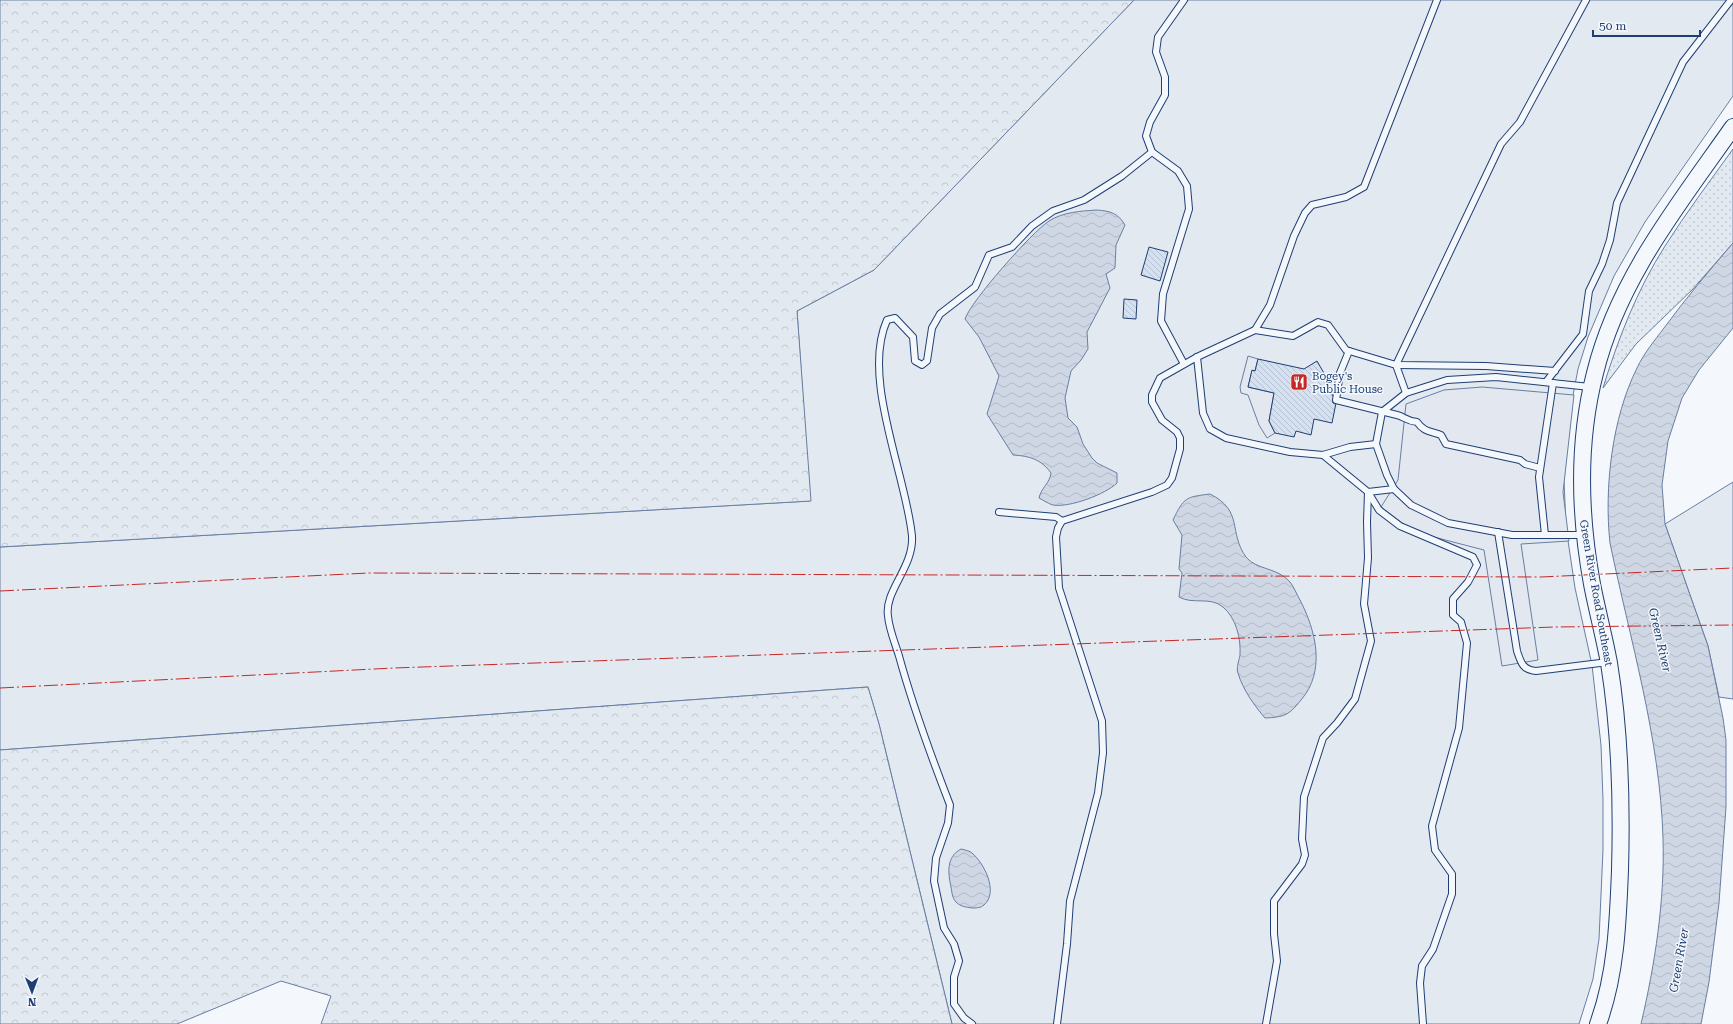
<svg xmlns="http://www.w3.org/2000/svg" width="1733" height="1024" font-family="'Roboto Serif',serif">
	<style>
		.grass { fill: #e3e9f0; stroke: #687fa3 }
		.forest { fill: url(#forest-crowns); stroke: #687fa3 }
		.park { fill: url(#park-dots); stroke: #687fa3 }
		.parking { fill: #e3e8f0; stroke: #687fa3 }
		.water { fill: url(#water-waves); stroke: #687fa3 }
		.building { fill: url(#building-back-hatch); stroke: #1d3f73 }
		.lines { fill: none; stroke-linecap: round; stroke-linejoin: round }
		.service-casing { stroke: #1d3f73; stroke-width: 8 }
		.tertiary-casing { stroke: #1d3f73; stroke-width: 18 }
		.service { stroke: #f4f7fb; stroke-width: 6 }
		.tertiary { stroke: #f4f7fb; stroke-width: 16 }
		.power { stroke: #c62828; stroke-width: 1; stroke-dasharray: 14 3 2 3; stroke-linecap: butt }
		.labels { text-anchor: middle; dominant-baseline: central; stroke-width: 3; stroke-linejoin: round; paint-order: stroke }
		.poi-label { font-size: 11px; fill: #1d3f73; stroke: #f4f7fb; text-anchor: start }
		.street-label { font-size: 11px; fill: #1d3f73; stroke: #f4f7fb }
		.water-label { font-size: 12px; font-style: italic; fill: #1d3f73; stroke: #f4f7fb }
	</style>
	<defs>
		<pattern id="forest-crowns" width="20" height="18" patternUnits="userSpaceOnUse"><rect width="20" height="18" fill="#e3e9f0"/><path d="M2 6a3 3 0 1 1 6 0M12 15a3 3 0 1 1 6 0" fill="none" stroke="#c2c9d1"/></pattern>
		<pattern id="park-dots" width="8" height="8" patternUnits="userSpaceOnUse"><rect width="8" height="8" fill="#e3e9f0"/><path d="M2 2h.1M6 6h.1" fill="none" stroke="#c2c9d1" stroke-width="1.8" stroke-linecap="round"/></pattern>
		<pattern id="water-waves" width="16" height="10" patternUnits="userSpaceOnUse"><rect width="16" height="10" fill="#cfd7e4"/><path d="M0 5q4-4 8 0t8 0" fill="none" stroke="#b1bac7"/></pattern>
		<pattern id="building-back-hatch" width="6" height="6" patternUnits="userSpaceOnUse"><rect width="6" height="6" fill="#d5e0f0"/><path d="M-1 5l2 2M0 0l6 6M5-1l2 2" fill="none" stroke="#b6c1d1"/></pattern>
	</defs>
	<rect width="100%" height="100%" fill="#f4f7fb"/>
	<g class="grass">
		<path d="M1134,0H1733V96L1645,222L1614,276L1588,337L1578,369L1571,406L1564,480L1566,527L1575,588L1592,665L1601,745L1603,800V850L1599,939L1593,979L1579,1024H952L879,724L868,687L0,750V547L810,501L797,311L874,270Z"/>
		<path d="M1733,482V699L1719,697L1708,646L1665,524Z"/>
	</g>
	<g class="forest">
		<path d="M0,0H1134L874,270L797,311L811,501L0,547Z"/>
		<path d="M868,687L879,724L952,1024H321L331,996L281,981L177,1024H0V750Z"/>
	</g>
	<path class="park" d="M1733,149V243L1692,290L1636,344L1603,388C1618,339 1637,290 1665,246C1686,213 1710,181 1733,149Z"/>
	<g class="parking">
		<path d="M1248,356L1258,359L1255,371H1252L1248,387L1274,393L1269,421L1275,433L1267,438L1259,425L1248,395L1241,393L1240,387Z"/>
		<path d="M1482,387L1574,395L1563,492L1569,541L1521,544L1538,660L1502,666L1484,550L1426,535L1405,525L1381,507L1398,480L1406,404L1444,390Z"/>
	</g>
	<g class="water">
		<path d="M1097,210C1110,211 1118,213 1125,225L1116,245L1115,268L1106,274L1110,288L1087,332L1088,349L1081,360L1071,371L1065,398L1068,418L1077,427L1083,444L1092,458L1097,463L1117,473V483C1106,494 1069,508 1053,505C1049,504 1043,500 1039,498C1041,488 1050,483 1051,473C1041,459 1029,456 1013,455L987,414L999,376L979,337L965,319C971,301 1032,232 1049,221C1063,212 1081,211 1097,210Z"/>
		<path d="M1733,243V328L1699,370L1682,398L1668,441L1662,485L1665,524L1708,646L1723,718L1726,740V807L1719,903L1709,982L1701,1024H1641C1655,964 1665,900 1663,838C1660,738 1630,640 1610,543C1604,488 1612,418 1637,368C1644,353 1655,340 1664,328C1686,298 1709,271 1733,243Z"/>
		<path d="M1210,494C1244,511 1228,532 1246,557C1256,570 1277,567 1290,582C1294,587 1297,595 1300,600C1316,631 1326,671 1301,700C1289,715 1285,717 1265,718C1254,705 1243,690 1238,673C1236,668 1239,661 1240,655C1241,638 1236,618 1223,607C1210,596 1193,605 1179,597L1182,573L1179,569L1182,535L1173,520C1184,497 1186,497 1210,494Z"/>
		<path d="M961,849C965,850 970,851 972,853C984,863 999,892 984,905C981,908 976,908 972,908C966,907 961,907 956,902C952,898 952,892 951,887C948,873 946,857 961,849Z"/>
	</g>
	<g class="building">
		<path d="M1149,247L1168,252L1160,281L1141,275Z"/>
		<path d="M1124,299L1137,300L1136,319L1123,318Z"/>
		<path d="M1258,359L1304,369L1317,361L1325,375L1336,377L1332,395L1335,396L1333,403H1336L1332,423L1314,419L1311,435L1296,431L1294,437L1275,433L1269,421L1274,393L1248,387L1252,370L1255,371Z"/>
	</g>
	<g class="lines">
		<defs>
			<g id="service">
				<path d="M1184,0L1158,37L1156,52L1165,77V95L1150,122L1146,136L1152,152L1178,171L1187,186L1189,209L1163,294L1161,321L1184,364"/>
				<path d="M1255,330L1293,336L1318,322L1328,325L1346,350L1396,365L1486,366L1555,371"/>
				<path d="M1349,351L1340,373L1336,400C1356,405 1377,410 1397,415C1405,417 1406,421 1417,422C1424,432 1430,431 1441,435L1446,444L1520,460L1525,464L1540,468"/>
				<path d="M1197,357L1203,413L1210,429L1226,438L1290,452L1323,455L1350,447L1376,444"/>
				<path d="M1546,382L1583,334L1589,291L1602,264L1610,240L1617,203L1683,62L1731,0"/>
				<path d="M1406,393L1396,365L1501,144L1520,122L1586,0"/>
				<path d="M1323,455L1368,492L1379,510L1400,526L1473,557L1477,565L1468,582L1453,599V615L1461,622L1467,643L1459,728L1432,826L1435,850L1452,874V894L1433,949L1422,966L1420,983L1423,1024"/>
				<path d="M999,512L1056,517L1062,521"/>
				<path d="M1498,532L1517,651C1521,663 1523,670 1536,671L1608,662"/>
				<path d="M1545,535L1539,477L1553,383"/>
				<path d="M1584,535H1512L1448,523L1411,505L1394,489L1387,475L1376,444L1382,412L1406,393L1447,380L1496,377L1590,387"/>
				<path d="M972,1024L964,1018L954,1004V977L959,961L954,944L944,928L934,881L936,858L948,823L950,805C931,756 913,707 899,656C895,643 889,629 888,616C884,591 914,567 912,536C906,474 861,378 887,320L895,318L913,337L915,361L922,365L927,361L932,328L940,314L975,287L989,255L1012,247L1032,226L1053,211L1084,200L1122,176L1152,152"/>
				<path d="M1057,1024L1067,944L1070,901L1098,793L1103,753L1102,721L1059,588L1056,537L1058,528L1062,521L1152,492L1167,485L1172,478L1180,449V438L1177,432L1162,420L1152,402V395L1160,378L1197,357L1255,330L1270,305L1294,236L1305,213L1312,205L1346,197L1364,187L1437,0"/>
				<path d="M1266,1024L1277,961L1274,934V901L1302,864L1305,855L1302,839L1304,797L1323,738L1337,723L1355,699L1371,641L1364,604L1368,558L1367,522L1368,492L1394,489"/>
			</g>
			<path id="tertiary" d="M1598,1024C1616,975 1618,922 1620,870C1622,801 1620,731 1609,663C1604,636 1597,610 1592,584C1579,513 1577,443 1595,373C1618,279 1679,204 1733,127"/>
		</defs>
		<use href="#service" class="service-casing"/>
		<use href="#tertiary" class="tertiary-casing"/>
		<use href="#service" class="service"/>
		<use href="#tertiary" class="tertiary"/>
		<g class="power">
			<path d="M0,591L369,573L1541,577L1733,568"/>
			<path d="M0,688L394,668L1555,627L1733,625"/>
		</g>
	</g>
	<defs>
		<symbol id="restaurant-square" viewBox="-11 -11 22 22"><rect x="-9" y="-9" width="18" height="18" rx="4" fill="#c62828" stroke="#f4f7fb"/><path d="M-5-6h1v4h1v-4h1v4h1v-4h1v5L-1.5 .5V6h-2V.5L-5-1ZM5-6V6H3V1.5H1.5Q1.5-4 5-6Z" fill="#fff"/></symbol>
	</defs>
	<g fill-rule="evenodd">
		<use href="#restaurant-square" x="1289" y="372" width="20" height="20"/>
	</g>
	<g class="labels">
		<g class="poi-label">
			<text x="1312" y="376">Bogey's<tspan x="1312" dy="13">Public House</tspan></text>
		</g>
		<g class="street-label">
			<text transform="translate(1596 593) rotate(80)">Green River Road Southeast</text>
		</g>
		<g class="water-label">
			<text transform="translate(1660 640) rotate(77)">Green River</text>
			<text transform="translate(1679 960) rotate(-80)">Green River</text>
		</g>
	</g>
	<g transform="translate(32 992) rotate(179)" stroke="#f4f7fb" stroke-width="3" paint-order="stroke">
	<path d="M0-3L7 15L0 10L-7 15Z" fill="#1d3f73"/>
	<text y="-6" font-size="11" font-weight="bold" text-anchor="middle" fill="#1d3f73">N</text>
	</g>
	<path d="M1593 30v6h107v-6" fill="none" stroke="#1d3f73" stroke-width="2"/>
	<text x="1599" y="30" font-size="12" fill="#1d3f73" stroke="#f4f7fb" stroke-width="3" paint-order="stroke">50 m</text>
</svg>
